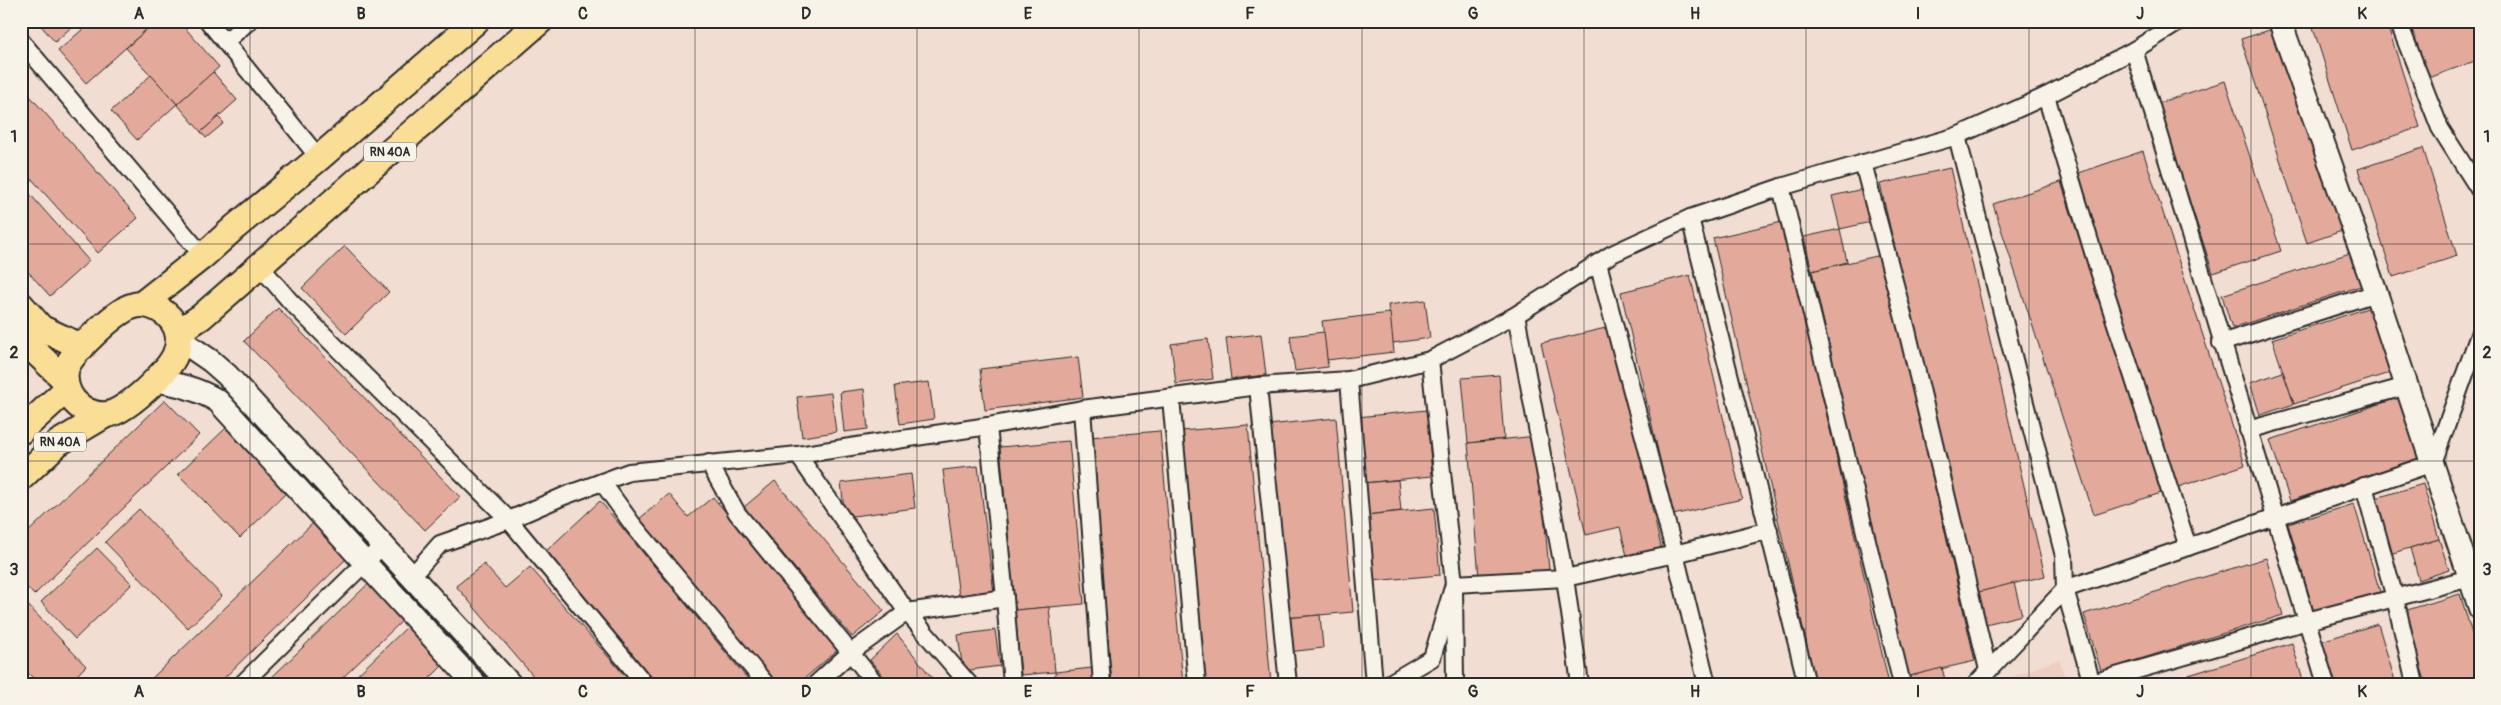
<svg xmlns="http://www.w3.org/2000/svg" width="2501" height="705" font-family="Pangolin,sans-serif">
	<style>
		.built { fill: #edcec1 }
		.building { fill: #e3aa9b; stroke: #2b2b2b }
		.lines { fill: none; stroke-linecap: round; stroke-linejoin: round }
		.street-casing { stroke: #2b2b2b; stroke-width: 20 }
		.secondary-casing { stroke: #2b2b2b; stroke-width: 26 }
		.primary-casing { stroke: #2b2b2b; stroke-width: 29 }
		.street { stroke: #f7f3e8; stroke-width: 16 }
		.secondary { stroke: #f7f3e8; stroke-width: 22 }
		.primary { stroke: #fbde96; stroke-width: 25 }
		.grid { fill: none; stroke: #2b2b2b; stroke-width: 1; stroke-opacity: 0.55 }
		.labels { text-anchor: middle; dominant-baseline: central; stroke-width: 4; stroke-linejoin: round; paint-order: stroke }
		.shield { fill: #f7f3e8; stroke: #686764; stroke-width: 1 }
		.shield-label { font-size: 12px; font-weight: bold; fill: #2b2b2b }
		.neatline { fill: none; stroke: #2b2b2b; stroke-width: 2 }
		.grid-label { font-size: 16px; text-anchor: middle; font-weight: bold; fill: #2b2b2b }
	</style>
	<rect width="100%" height="100%" fill="#f1ddd1"/>
	<filter id="ink" filterUnits="userSpaceOnUse"><feTurbulence type="fractalNoise" baseFrequency=".02" numOctaves="2"/><feDisplacementMap in="SourceGraphic" scale="10" xChannelSelector="R" yChannelSelector="G"/><feConvolveMatrix kernelMatrix="1 2 1 2 8 2 1 2 1" color-interpolation-filters="sRGB"/></filter>
	<g filter="url(#ink)">
		<path class="built" d="M2059,659L2067,684H1996L1997,683Z"/>
		<g class="building">
			<path d="M37,21H78L55,42Z"/>
			<path d="M92,21H156L86,83L58,51Z"/>
			<path d="M156,21H179L219,67L177,104L126,48Z"/>
			<path d="M2311,21H2386L2420,127L2352,150Z"/>
			<path d="M2409,21H2480V59L2429,78Z"/>
			<path d="M2276,28L2342,231L2307,243L2241,39Z"/>
			<path d="M213,72L237,100L201,132L177,104Z"/>
			<path d="M151,75L177,104L137,140L111,111Z"/>
			<path d="M2225,81L2281,251L2213,273L2158,103Z"/>
			<path d="M21,86L138,218L98,253L21,167Z"/>
			<path d="M218,117L224,123L206,138L201,132Z"/>
			<path d="M2423,148L2457,256L2393,277L2358,169Z"/>
			<path d="M2143,151L2245,465L2178,487L2076,174Z"/>
			<path d="M1950,168L2045,576L1975,593L1880,184Z"/>
			<path d="M2061,182L2161,493L2094,515L1993,204Z"/>
			<path d="M21,184L89,261L50,296L21,264Z"/>
			<path d="M1867,188L1875,221L1840,229L1832,196Z"/>
			<path d="M1782,222L1889,684H1816L1713,238Z"/>
			<path d="M1840,229L1847,262L1812,271L1804,237Z"/>
			<path d="M345,246L389,292L346,334L302,288Z"/>
			<path d="M2356,251L2367,284L2232,328L2222,295Z"/>
			<path d="M1881,255L1975,661L1906,677L1812,271Z"/>
			<path d="M1690,275L1742,499L1673,515L1621,292Z"/>
			<path d="M1425,300L1430,338L1393,343L1388,305Z"/>
			<path d="M2377,305L2398,370L2294,404L2272,339Z"/>
			<path d="M278,308L460,497L425,530L244,341Z"/>
			<path d="M1390,313L1394,352L1327,360L1322,321Z"/>
			<path d="M1610,327L1662,551L1628,560L1620,527L1586,535L1541,343Z"/>
			<path d="M1324,332L1328,367L1295,371L1290,336Z"/>
			<path d="M1261,334L1266,375L1231,379L1226,338Z"/>
			<path d="M1208,339L1213,379L1176,384L1171,344Z"/>
			<path d="M1078,357L1083,397L985,410L980,369Z"/>
			<path d="M2283,372L2294,404L2260,415L2250,383Z"/>
			<path d="M1499,375L1504,439L1468,443L1462,378Z"/>
			<path d="M929,382L934,419L900,424L895,386Z"/>
			<path d="M864,389L868,429L844,432L840,392Z"/>
			<path d="M831,393L836,432L802,437L797,397Z"/>
			<path d="M2407,395L2426,456L2290,501L2270,440Z"/>
			<path d="M165,400L199,435L34,595L21,581V539Z"/>
			<path d="M1427,410L1432,476L1363,483L1357,417Z"/>
			<path d="M1336,418L1353,612L1285,618L1268,425Z"/>
			<path d="M1248,425L1271,684H1203L1181,431Z"/>
			<path d="M227,427L288,491L240,538L178,474Z"/>
			<path d="M1160,431L1183,684H1112L1090,437Z"/>
			<path d="M1537,436L1549,570L1479,577L1468,443Z"/>
			<path d="M1069,441L1084,604L1015,610L1000,447Z"/>
			<path d="M978,466L994,593L959,597L943,470Z"/>
			<path d="M911,474L915,508L845,517L841,483Z"/>
			<path d="M1398,480L1401,511L1366,515L1363,483Z"/>
			<path d="M775,481L884,611L852,637L744,507Z"/>
			<path d="M2423,484L2439,539L2390,554L2373,499Z"/>
			<path d="M669,494L688,517L713,497L840,648L798,684H776L638,520Z"/>
			<path d="M600,501L752,684H656L545,552Z"/>
			<path d="M2354,504L2380,592L2314,612L2288,524Z"/>
			<path d="M1434,508L1440,575L1372,581L1366,515Z"/>
			<path d="M139,509L222,596L188,628L105,542Z"/>
			<path d="M313,523L347,558L218,684H146Z"/>
			<path d="M2439,539L2449,570L2419,580L2410,548Z"/>
			<path d="M97,548L132,584L75,639L41,602Z"/>
			<path d="M2266,558L2283,615L2101,671L2084,614Z"/>
			<path d="M484,564L505,588L530,567L632,684H540L456,586Z"/>
			<path d="M370,582L405,618L336,684H265Z"/>
			<path d="M2014,583L2022,615L1982,625L1975,593Z"/>
			<path d="M2460,594L2480,660V684H2426L2404,611Z"/>
			<path d="M21,598L86,666L68,684H39L21,666Z"/>
			<path d="M1049,607L1055,672L1021,675L1015,610Z"/>
			<path d="M1320,615L1323,648L1288,652L1285,618Z"/>
			<path d="M410,624L446,662L424,684H348Z"/>
			<path d="M2378,624L2396,684H2334L2321,641Z"/>
			<path d="M995,630L1000,666L963,671L958,635Z"/>
			<path d="M897,634L937,684H890L870,660Z"/>
			<path d="M2292,643L2304,684H2160Z"/>
			<path d="M1092,668L1093,684H1056L1055,672Z"/>
			<path d="M1942,668L1946,684H1908L1906,677Z"/>
			<path d="M858,674L867,684H845Z"/>
		</g>
		<g class="lines">
			<defs>
				<g id="street">
					<path d="M208,21L319,158"/>
					<path d="M2398,21L2440,128L2480,191"/>
					<path d="M21,41L203,256"/>
					<path d="M225,42L249,21"/>
					<path d="M2134,50L2326,684"/>
					<path d="M2046,96L2097,265L2188,547"/>
					<path d="M1957,136L2064,556L2065,589L2092,684"/>
					<path d="M1863,163L1907,330L1988,670"/>
					<path d="M1781,187L1902,684"/>
					<path d="M1690,218L1807,684"/>
					<path d="M1598,263L1675,554L1707,684"/>
					<path d="M260,266L290,301L509,520L645,684"/>
					<path d="M1516,315L1565,578L1580,684"/>
					<path d="M2221,343L2376,293"/>
					<path d="M1430,360L1516,315L1612,254L1690,218L1781,187L1957,136L2046,96L2134,50L2181,21"/>
					<path d="M1349,380L1374,684"/>
					<path d="M1258,386L1288,684"/>
					<path d="M1171,398L1197,684"/>
					<path d="M1082,409L1102,684"/>
					<path d="M988,426L1005,598L1012,684"/>
					<path d="M2248,430L2407,386"/>
					<path d="M798,455L907,612L969,684"/>
					<path d="M709,463L737,513L876,684"/>
					<path d="M602,482L633,525L766,684"/>
					<path d="M2364,486L2395,598L2415,684"/>
					<path d="M411,577L440,544L509,520L564,496L629,472L798,455L988,426L1082,409L1258,386L1349,380L1430,360L1454,584L1455,684"/>
					<path d="M2092,683L2307,621L2470,578"/>
					<path d="M242,684L382,546"/>
					<path d="M816,684L850,653L907,612L1005,598"/>
					<path d="M1388,684L1432,658L1454,584L1565,578L1675,554L1769,530"/>
					<path d="M1976,684L2065,589L2433,463L2480,332"/>
				</g>
				<g id="secondary">
					<path d="M2280,21L2376,293L2480,608"/>
					<path d="M179,339L211,361L227,375L510,684"/>
					<path d="M154,380C178,384 198,389 218,401L475,684"/>
				</g>
				<g id="primary">
					<path d="M142,304L203,256L235,227L319,158L476,21"/>
					<path d="M142,304C167,307 187,329 175,355C168,372 124,414 105,415C93,415 82,410 74,401C67,393 63,380 66,369C70,354 110,318 124,310C129,306 136,305 142,304Z"/>
					<path d="M21,305L41,328L82,347"/>
					<path d="M178,332L201,317L540,21"/>
					<path d="M21,338L65,380"/>
					<path d="M21,431L67,389"/>
					<path d="M21,478L58,443L105,415"/>
				</g>
			</defs>
			<use href="#street" class="street-casing"/>
			<use href="#secondary" class="secondary-casing"/>
			<use href="#primary" class="primary-casing"/>
			<use href="#street" class="street"/>
			<use href="#secondary" class="secondary"/>
			<use href="#primary" class="primary"/>
		</g>
	</g>
	<path class="grid" d="M250,21V684M472,21V684M695,21V684M917,21V684M1139,21V684M1362,21V684M1584,21V684M1806,21V684M2029,21V684M2251,21V684M21,244H2480M21,461H2480"/>
	<g class="labels">
		<g class="shield">
			<rect x="364" y="142.5" width="52" height="19" rx="4"/>
			<rect x="34" y="432.5" width="52" height="19" rx="4"/>
		</g>
		<g class="shield-label">
			<text x="390" y="152">RN 40A</text>
			<text x="60" y="442">RN 40A</text>
		</g>
	</g>
	<rect width="2501" height="705" fill="none" stroke="#f7f3e8" stroke-width="55"/>
	<rect x="28" y="28" width="2446" height="650" class="neatline"/>
	<g class="grid-label">
		<text x="139" y="19">A</text>
		<text x="361" y="19">B</text>
		<text x="583" y="19">C</text>
		<text x="806" y="19">D</text>
		<text x="1028" y="19">E</text>
		<text x="1250" y="19">F</text>
		<text x="1473" y="19">G</text>
		<text x="1695" y="19">H</text>
		<text x="1918" y="19">I</text>
		<text x="2140" y="19">J</text>
		<text x="2362" y="19">K</text>
		<text x="14" y="142">1</text>
		<text x="2487" y="142">1</text>
		<text x="14" y="358">2</text>
		<text x="2487" y="358">2</text>
		<text x="14" y="575">3</text>
		<text x="2487" y="575">3</text>
		<text x="139" y="697">A</text>
		<text x="361" y="697">B</text>
		<text x="583" y="697">C</text>
		<text x="806" y="697">D</text>
		<text x="1028" y="697">E</text>
		<text x="1250" y="697">F</text>
		<text x="1473" y="697">G</text>
		<text x="1695" y="697">H</text>
		<text x="1918" y="697">I</text>
		<text x="2140" y="697">J</text>
		<text x="2362" y="697">K</text>
	</g>
</svg>
